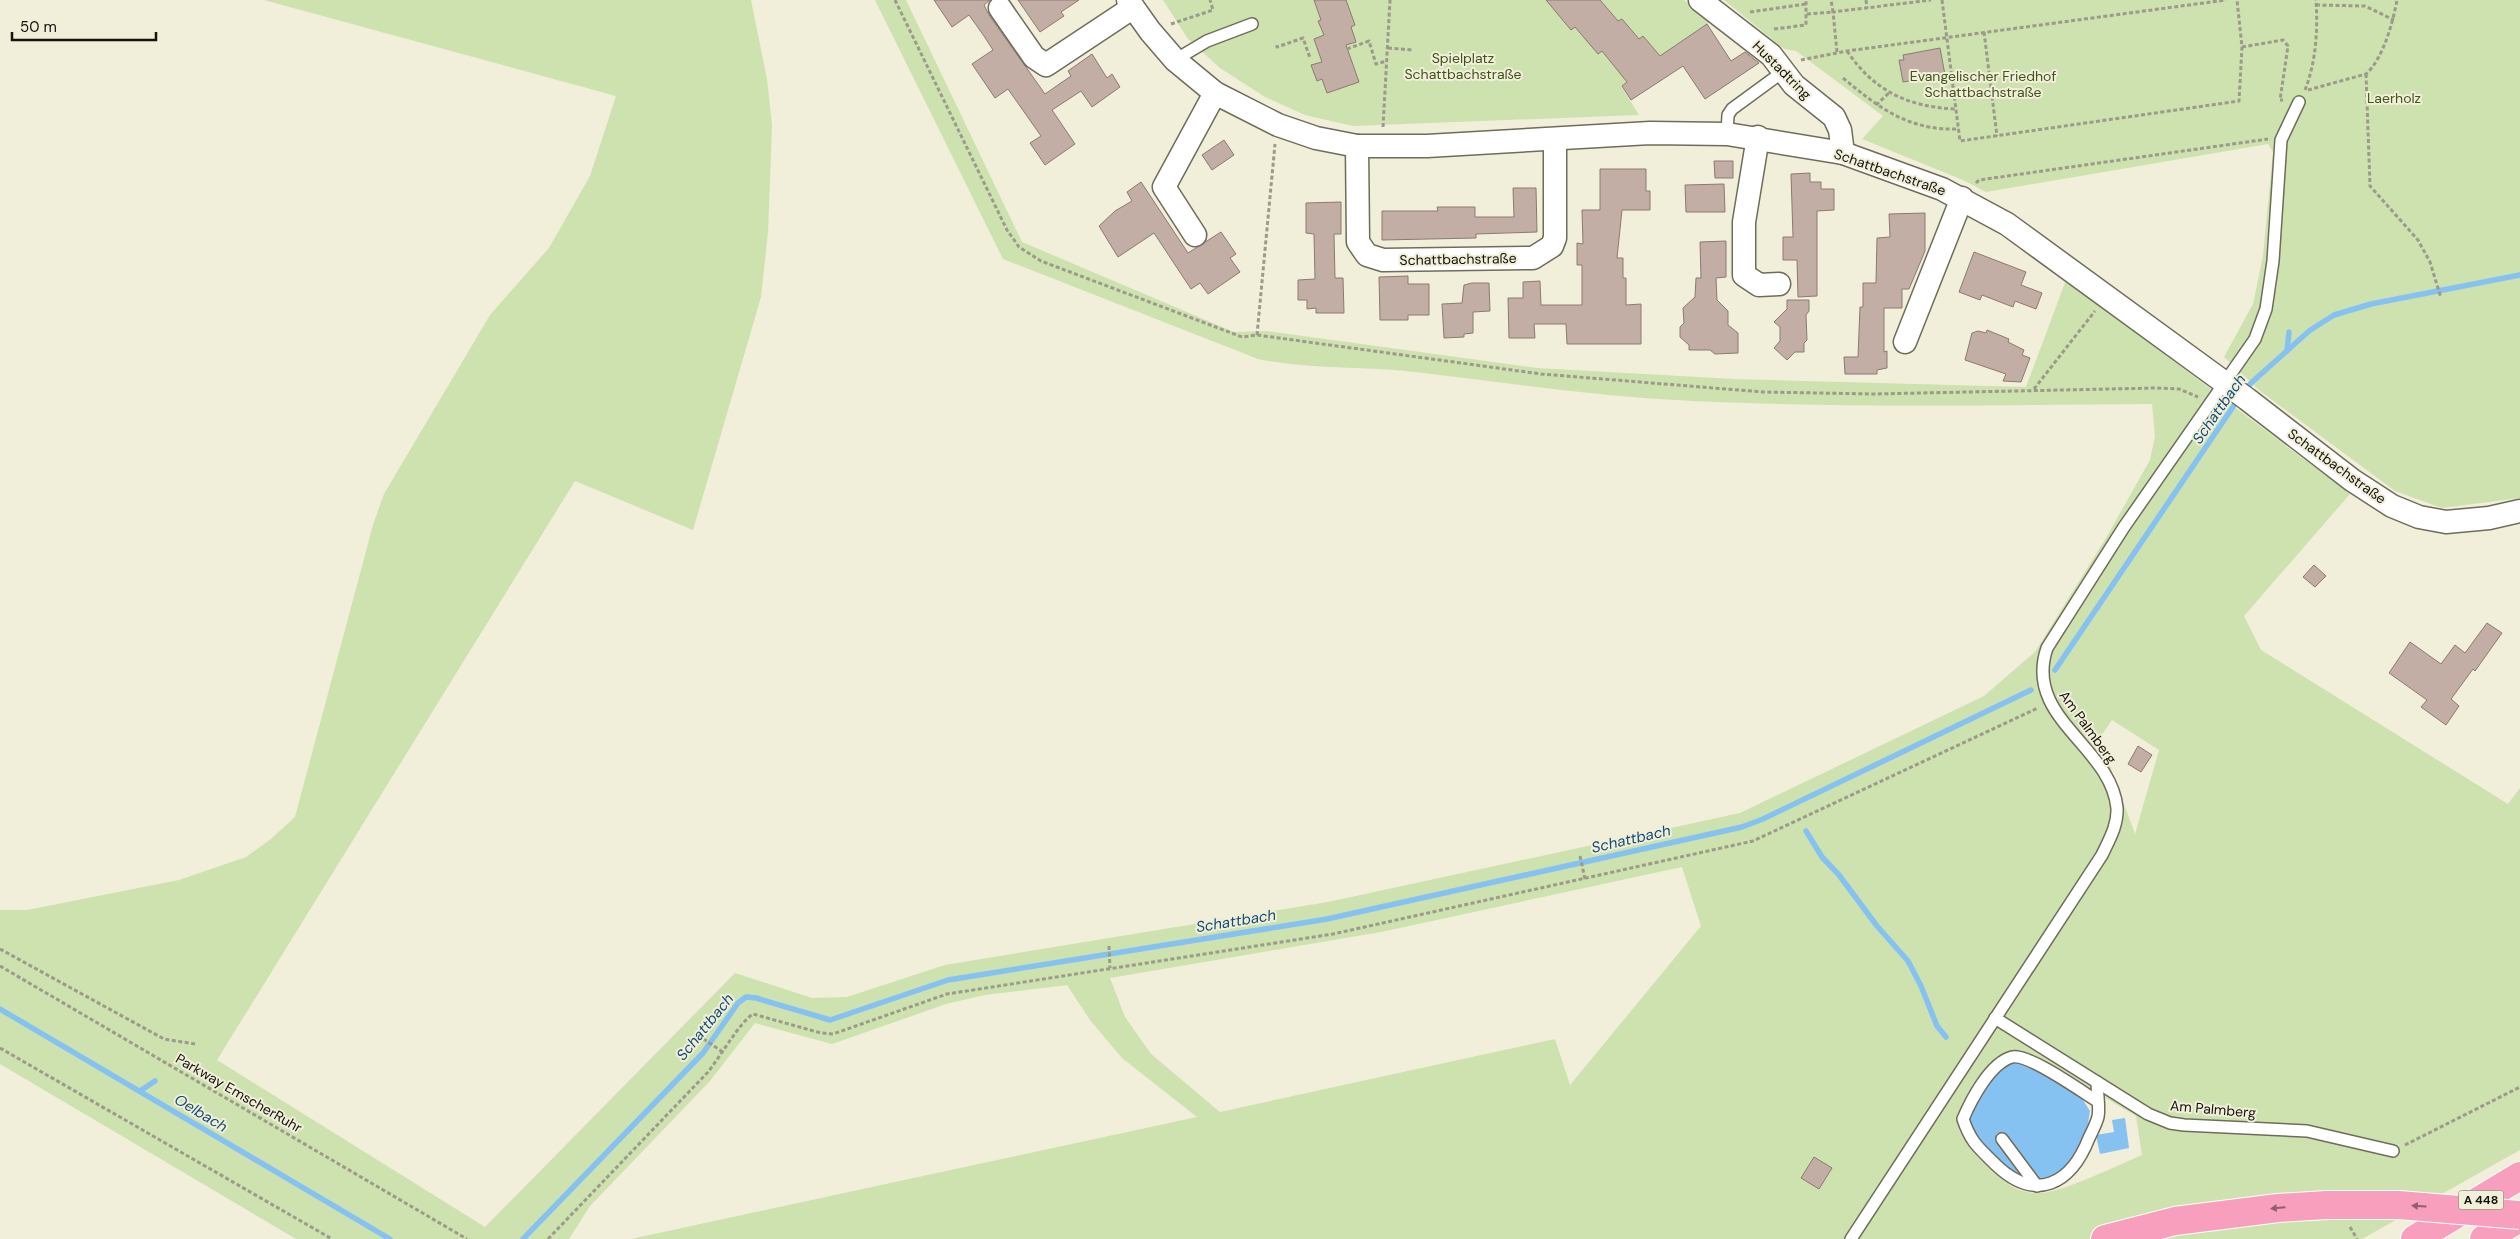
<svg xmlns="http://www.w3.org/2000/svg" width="2520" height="1239" font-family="'DM Sans',sans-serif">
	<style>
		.green { fill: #cde2af; fill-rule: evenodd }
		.water { fill: #85c2f2 }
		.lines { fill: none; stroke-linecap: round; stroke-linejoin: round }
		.stream { stroke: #85c2f2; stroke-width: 5.5 }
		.building { fill: #c2aea5; stroke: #8c7a71 }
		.service-casing { stroke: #6f6c5b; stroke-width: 14 }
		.minor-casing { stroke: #6f6c5b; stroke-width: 25 }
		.motorway-casing { stroke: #fff; stroke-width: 30 }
		.path { stroke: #9d9a8b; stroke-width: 3; stroke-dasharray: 4 2.5; stroke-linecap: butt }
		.service { stroke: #fff; stroke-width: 11 }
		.minor { stroke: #fff; stroke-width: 22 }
		.motorway { stroke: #f89fbd; stroke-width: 28 }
		.motorway-bridge-casing { stroke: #fff; stroke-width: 30; stroke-linecap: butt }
		.motorway-bridge { stroke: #f89fbd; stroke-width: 28 }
		.oneway { fill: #91606d }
		.labels { text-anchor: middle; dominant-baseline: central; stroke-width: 4; stroke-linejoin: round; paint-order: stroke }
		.shield { fill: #f1eeda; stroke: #56554a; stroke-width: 1 }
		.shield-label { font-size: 12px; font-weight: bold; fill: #14130c }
		.park-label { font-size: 14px; fill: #41551a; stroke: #f1eeda }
		.street-label { font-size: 14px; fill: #14130c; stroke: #f1eeda }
		.water-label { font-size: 15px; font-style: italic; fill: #124d74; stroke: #f1eeda }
	</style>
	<rect width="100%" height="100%" fill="#f1eeda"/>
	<g class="green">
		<path d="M264,0H751L767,79L772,125L768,232L761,297L693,530L575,481L217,1060L485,1227L735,973L812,998L847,997L945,965L1328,902L1740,813L1984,696L2035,652L2106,538L2150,460L2155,436L2152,404C1999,405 1846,408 1693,401C1600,397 1507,383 1415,372C1363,366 1310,370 1258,359L1003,259L875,0H906L1022,242L1234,332L1267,331L1537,368L1734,379L2026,387L2066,280L2350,494L2244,616L2261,650L2508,804L2520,788V1150L2362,1239H631L1197,1117L1122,1058L1090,1020L1067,985L985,995L946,1004L832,1044L755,1023L710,1081L590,1206L569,1239H296L0,1064V910H27L179,880L246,857L271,839L295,817L373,525L384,494L490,315L549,248L590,176L616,96ZM2112,720L2159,750L2135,834L2110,766L2094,746ZM1682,867L1701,926L1570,1085L1555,1039L1220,1112L1151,1054L1125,1017L1110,978L1381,932ZM2020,1050L2032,1054L2136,1116L2142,1155C2118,1165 2062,1193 2039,1193C2033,1193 2023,1192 2017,1189C2000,1181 1958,1143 1958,1123C1958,1101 1985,1061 2006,1053C2010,1051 2016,1051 2020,1050Z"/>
		<path d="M1163,0H1684L1712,21L1673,47L1675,51L1621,86L1639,115L1353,126L1305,115L1265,97L1220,68L1188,39Z"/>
		<path d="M1724,0H2520V498L2442,508L2395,491L2260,391L2224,357L2253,304L2263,256L2273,152L2268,144L1986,192L1963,180L1862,139L1883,116L1796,51L1784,49Z"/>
	</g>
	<g class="water">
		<path d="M2021,1062L2081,1097L2090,1111L2087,1129L2076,1154L2053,1179C2042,1180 2028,1180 2019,1175C2005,1168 1971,1138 1969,1123C1968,1109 1992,1076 2003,1068C2008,1064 2014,1063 2021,1062Z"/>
		<path d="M2125,1118L2129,1148L2100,1154L2096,1135L2114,1132L2112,1120Z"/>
	</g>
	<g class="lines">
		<g class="stream">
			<path d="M2287,351L2289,332"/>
			<path d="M2245,391L2251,383L2309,331L2334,315L2371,304L2520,275"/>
			<path d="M2055,670L2239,398"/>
			<path d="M1806,831L1822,857L1839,875L1877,926L1908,961L1921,986L1937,1026L1946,1037"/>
			<path d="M0,1009L390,1239"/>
			<path d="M140,1091L155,1081"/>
			<path d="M523,1239L703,1053L738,1003L746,997L756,998L830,1020L948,980L1327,919L1742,827L1763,819L2031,690"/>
		</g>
	</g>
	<g class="building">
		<path d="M934,0H990L984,5L989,15L1045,94L1071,76L1068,71L1092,54L1107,78L1112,74L1120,87L1092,107L1081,91L1052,110L1075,144L1045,165L1030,143L1041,136L1008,89L995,98L972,64L993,50L984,36L969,15L952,27Z"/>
		<path d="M1018,0H1079L1061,12L1064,16L1040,32Z"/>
		<path d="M1314,0H1346L1355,25L1351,27L1356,42L1346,45L1359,82L1327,93L1322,79L1317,81L1311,65L1322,62L1314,39L1324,35L1318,21L1321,20Z"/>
		<path d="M1546,0H1600L1618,21L1622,19L1639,39L1643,36L1660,56L1707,24L1731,61L1745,52L1759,63L1705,99L1683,66L1631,100L1622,86L1627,82L1602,51L1598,54L1575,27L1571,30Z"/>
		<path d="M1940,48L1945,75L1903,82L1899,60H1904L1903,55Z"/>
		<path d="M1224,140L1234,155L1212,170L1202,155Z"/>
		<path d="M1714,161H1733V178H1715Z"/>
		<path d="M1600,169H1646V191H1650V210H1622L1617,258H1623V278H1626V305L1641,304V344H1567L1566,324H1534L1535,338H1509L1508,298H1523V282L1540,281L1541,305H1582V265H1577V243L1583,244L1582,210H1600Z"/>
		<path d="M1810,173V182H1821V189H1834V210L1817,211V296L1798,297L1797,260H1783V237H1793L1791,174Z"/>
		<path d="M1141,182L1188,253L1221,232L1236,254L1230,258L1240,272L1208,294L1200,283L1191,289L1154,233L1118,257L1099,226L1115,211L1132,201L1127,192Z"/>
		<path d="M1724,184L1725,212H1686L1685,185Z"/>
		<path d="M1513,188H1536L1537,232L1476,234V238L1382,240V211H1438L1437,207H1475V217H1514Z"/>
		<path d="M1341,202V234H1334L1335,278H1343L1344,313H1316V308L1307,309V300H1298V280L1315,279L1314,234L1306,233V203Z"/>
		<path d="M1925,213V251L1909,289H1902V308H1884V352L1887,351V368L1877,370V374H1845L1844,357H1858L1860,307H1863V283H1876L1877,238L1890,237L1889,214Z"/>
		<path d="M1726,241V277L1716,278L1717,300L1728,311V325L1738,333V353L1715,354L1710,350H1689V345L1680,337V327L1684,323L1683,308L1695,297L1696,278H1701L1700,242Z"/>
		<path d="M1974,252L2026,272L2021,285L2042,293L2036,309L2015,301L2013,307L1982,295L1980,300L1959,292Z"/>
		<path d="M1408,276V284H1429V315H1408V320H1380L1379,277Z"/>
		<path d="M1472,283H1489L1490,311L1473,312V333L1464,334V337L1444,338L1442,304L1462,303L1464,285Z"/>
		<path d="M1787,300H1809V311L1806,315L1807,340L1804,343V352H1795L1787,360L1774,348L1780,341V327L1774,322L1787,309Z"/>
		<path d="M1987,330L2009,339L2008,342L2024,350L2022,355L2030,358L2021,382L2003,381L2006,374L1965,360L1972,333L1978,331L1986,333Z"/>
		<path d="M2314,565L2326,576L2315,587L2303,577Z"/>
		<path d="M2487,623L2502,633L2475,671L2473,669L2451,699L2459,706L2446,725L2421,707L2427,700L2389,673L2410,642L2441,664L2455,645L2465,653Z"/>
		<path d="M2138,746L2152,755L2141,772L2128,764Z"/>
		<path d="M1814,1157L1832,1168L1819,1189L1801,1178Z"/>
	</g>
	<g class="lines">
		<defs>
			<g id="service">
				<path d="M1175,60L1207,41L1252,24"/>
				<path d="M1727,134L1728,115L1732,109L1784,71"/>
				<path d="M1995,1018L2148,1114L2170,1123L2184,1125L2307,1131L2393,1151"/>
				<path d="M2097,1082C2097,1093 2100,1107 2098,1117C2096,1124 2092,1132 2089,1138C2071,1184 2036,1203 1996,1165C1979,1148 1971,1143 1963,1119C1971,1100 1990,1063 2012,1057C2028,1053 2081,1091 2097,1101"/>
				<path d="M2002,1139L2037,1186"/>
				<path d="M1851,1239L2102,855C2109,840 2118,825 2117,808C2111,746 2023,718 2047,648L2124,527L2255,339L2266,309L2273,261L2281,140L2299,102"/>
			</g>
			<g id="minor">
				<path d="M1128,0L1150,31L1175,60L1215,93L1278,125L1316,138L1357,146H1427L1650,133L1727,134L1843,153L1942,189L2007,224L2247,399L2352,480L2392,506L2419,517L2446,522L2489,518L2520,511"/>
				<path d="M1700,0L1771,55L1794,85L1834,117L1840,130L1843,153"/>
				<path d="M1000,8L1034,57L1046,65L1132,8"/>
				<path d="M1758,137L1744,222V275L1759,285L1779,284"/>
				<path d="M1357,146L1358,242L1367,255L1383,260L1533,258L1552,246L1555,238V140"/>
				<path d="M1195,235L1164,187L1215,93"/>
				<path d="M1905,342L1962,198"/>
			</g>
			<g id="motorway">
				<path d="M2105,1239L2175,1221L2278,1208L2327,1205"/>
				<path d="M2415,1239L2520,1176"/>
				<path d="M2484,1239L2520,1218"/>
			</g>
		</defs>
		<use href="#service" class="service-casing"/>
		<use href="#minor" class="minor-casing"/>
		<use href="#motorway" class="motorway-casing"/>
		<g class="path">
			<path d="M895,0L1007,230L1019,247L1041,261L1242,337L1257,335L1541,374L1763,392L1874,394L2156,388L2179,389L2198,397"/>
			<path d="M1866,0L1867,8"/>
			<path d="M1942,0L1960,141L2239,101L2242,47L2237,0"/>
			<path d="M2316,5L2365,6L2394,20"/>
			<path d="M1750,12L1806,4"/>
			<path d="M1807,14L1833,12L1831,0"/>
			<path d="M1171,24L1213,10L1210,0"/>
			<path d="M1774,29L1806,25V0"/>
			<path d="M1984,32L1997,136"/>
			<path d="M1277,45V47L1303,38L1310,58"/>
			<path d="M2242,47L2283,40L2288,46L2280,100H2283"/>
			<path d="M1388,48L1412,50"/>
			<path d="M1347,49L1369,41L1376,64L1387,61"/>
			<path d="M1847,51C1874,91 1908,107 1956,109"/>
			<path d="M1837,52L1833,12L1931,0"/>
			<path d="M1801,60L1847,51L2226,0"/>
			<path d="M2366,74L2370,186L2418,240L2430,262L2441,298"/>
			<path d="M1843,78C1879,108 1909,131 1959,129"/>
			<path d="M2305,90C2316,62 2318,30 2316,0"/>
			<path d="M2308,90L2366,74C2383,59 2393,22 2397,0"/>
			<path d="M1876,105L1889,93"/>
			<path d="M1383,127L1390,0"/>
			<path d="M1976,183L1979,180L2268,139"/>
			<path d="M1257,335L1275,144"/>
			<path d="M2034,389L2095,311"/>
			<path d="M1580,856L1585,879"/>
			<path d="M1109,946L1110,968"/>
			<path d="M0,949L164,1039L195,1044"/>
			<path d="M0,966L467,1239"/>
			<path d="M698,1035L724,1053"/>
			<path d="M0,1048L332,1239"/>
			<path d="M2405,1145L2520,1087"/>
			<path d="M2350,1227L2357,1239"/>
			<path d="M548,1239L708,1072C720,1057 740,1022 753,1014L821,1033L833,1034L947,994L1333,934L1753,841L2038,708"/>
		</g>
		<use href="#service" class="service"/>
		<use href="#minor" class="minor"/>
		<use href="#motorway" class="motorway"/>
		<defs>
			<path id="motorway-bridge" d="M2327,1205H2399L2520,1215"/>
		</defs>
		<use href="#motorway-bridge" class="motorway-bridge-casing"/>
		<use href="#motorway-bridge" class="motorway-bridge"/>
	</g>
	<defs><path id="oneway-solid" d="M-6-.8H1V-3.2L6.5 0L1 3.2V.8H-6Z" transform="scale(1.25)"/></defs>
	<g class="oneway">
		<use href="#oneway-solid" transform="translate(2419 1206) rotate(-176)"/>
		<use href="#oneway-solid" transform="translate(2278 1208) rotate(175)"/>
	</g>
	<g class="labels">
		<rect class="shield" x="2458.5" y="1190.5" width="45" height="19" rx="4"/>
		<g class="shield-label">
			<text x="2481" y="1200">A 448</text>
		</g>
		<g class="park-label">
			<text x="1463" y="58">Spielplatz<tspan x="1463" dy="16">Schattbachstraße</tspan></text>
			<text x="1983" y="76">Evangelischer Friedhof<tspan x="1983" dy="16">Schattbachstraße</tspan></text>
			<text x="2394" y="98">Laerholz</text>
		</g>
		<g class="street-label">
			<text transform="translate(1782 70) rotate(45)">Hustadtring</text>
			<text transform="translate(1890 172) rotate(19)">Schattbachstraße</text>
			<text transform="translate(1458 259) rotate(-1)">Schattbachstraße</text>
			<text transform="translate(2337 466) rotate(36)">Schattbachstraße</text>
			<text transform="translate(2088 727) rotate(54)">Am Palmberg</text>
			<text transform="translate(239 1093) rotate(30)">Parkway EmscherRuhr</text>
			<text transform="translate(2213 1109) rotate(5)">Am Palmberg</text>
		</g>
		<g class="water-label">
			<text transform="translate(2219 409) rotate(-55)">Schattbach</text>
			<text transform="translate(1631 839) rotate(-13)">Schattbach</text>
			<text transform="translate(1236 921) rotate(-9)">Schattbach</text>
			<text transform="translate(705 1027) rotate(-51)">Schattbach</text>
			<text transform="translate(201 1113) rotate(31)">Oelbach</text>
		</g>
	</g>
	<path d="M12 32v8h144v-8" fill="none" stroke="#14130c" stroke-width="2.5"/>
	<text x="20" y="32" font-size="15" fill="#14130c" stroke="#f1eeda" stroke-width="4" paint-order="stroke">50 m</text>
</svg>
